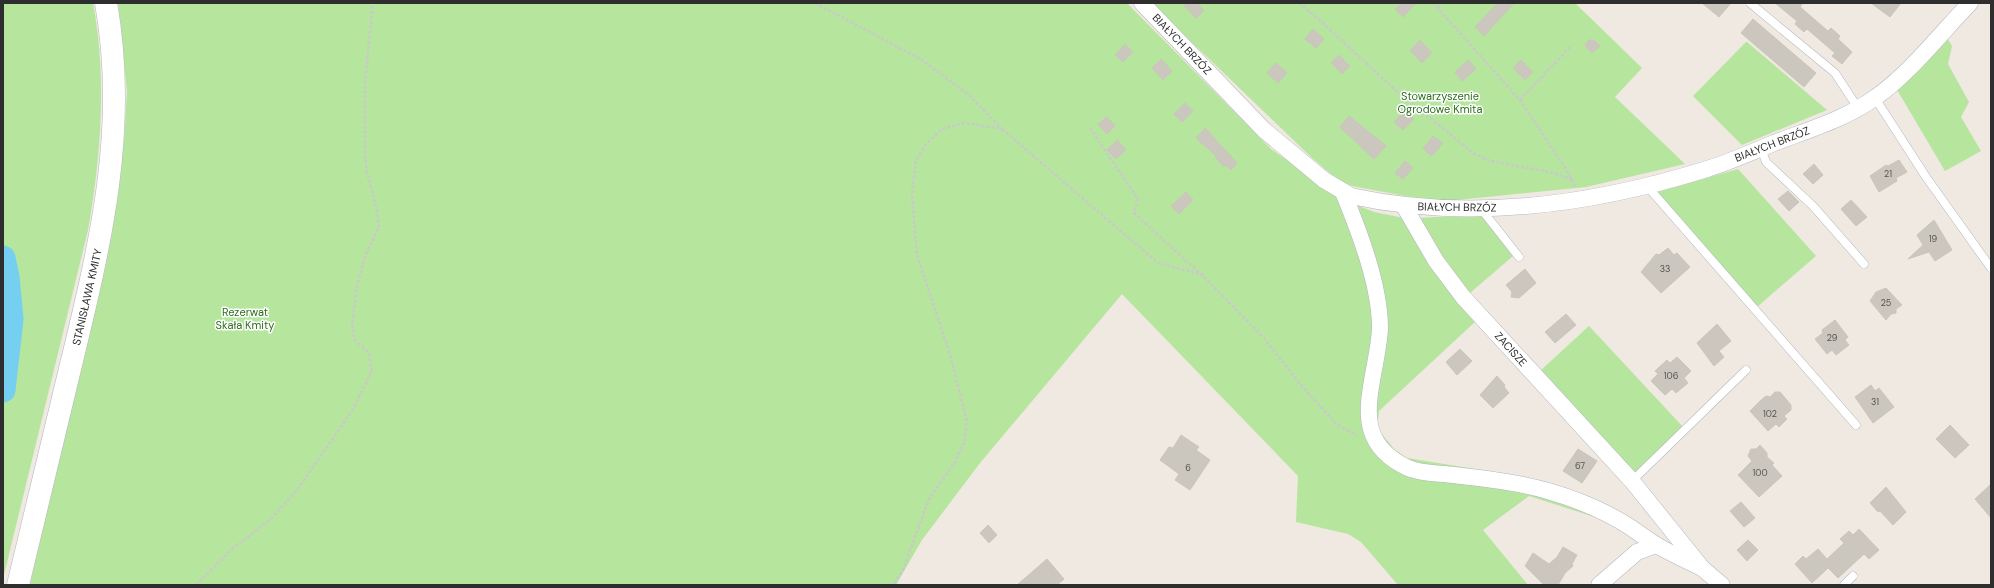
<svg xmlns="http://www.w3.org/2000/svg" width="1994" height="588" font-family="'DM Sans',sans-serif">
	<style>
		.green { fill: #b6e59e }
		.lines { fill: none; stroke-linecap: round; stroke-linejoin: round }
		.river { stroke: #75cff0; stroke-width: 25 }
		.building { fill: #cbc7bf; stroke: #cbc5ba }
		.lane-casing { stroke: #b4b7c1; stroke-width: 9 }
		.street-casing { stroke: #b4b7c1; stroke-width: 17 }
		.secondary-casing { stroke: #b4b7c1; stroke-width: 23 }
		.path { stroke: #c9c9c9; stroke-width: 2.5; stroke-dasharray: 3 2; stroke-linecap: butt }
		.lane { stroke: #fff; stroke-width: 8 }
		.street { stroke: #fff; stroke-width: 16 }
		.secondary { stroke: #fff; stroke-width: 22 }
		.labels { text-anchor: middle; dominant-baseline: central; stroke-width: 3; stroke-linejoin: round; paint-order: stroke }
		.number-label { font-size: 9px; fill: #555452 }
		.street-label { font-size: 11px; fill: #2e2e2e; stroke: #fff }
		.park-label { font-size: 11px; fill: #2c6e1b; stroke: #fff }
	</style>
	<rect width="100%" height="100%" fill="#efe9e1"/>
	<g class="green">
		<path d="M3,3H93C107,78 101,156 88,230L3,579Z"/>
		<path d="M118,3H1127L1271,149L1344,200L1374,212L1409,219L1476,321L1379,411L1377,428L1394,449L1407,458L1530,478L1611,508L1604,520L1529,496L1483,530L1528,585H1398L1361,542L1348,534L1296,522L1298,476L1122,294L980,463L922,540L896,585H30L117,200L124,141L127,92Z"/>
		<path d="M1151,3H1575L1642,68L1615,97L1685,164L1586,187L1437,202L1352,186L1339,181L1311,157Z"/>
		<path d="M1946,36L1952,46L1948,64L1969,102L1961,117L1981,151L1945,171L1896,88Z"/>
		<path d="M1746,42H1747L1827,110L1742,145L1693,96Z"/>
		<path d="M1738,169L1816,256L1757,307L1657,192Z"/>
		<path d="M1482,214L1513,256L1470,293L1422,231L1420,218Z"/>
		<path d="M1589,326L1683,427L1632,475L1539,372Z"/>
	</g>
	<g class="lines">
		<path class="river" d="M3,258L7,277L11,319L3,390"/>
	</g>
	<g class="building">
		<path d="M1182,3H1197L1204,11L1196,18Z"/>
		<path d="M1401,3H1416L1403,17L1395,9Z"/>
		<path d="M1498,3H1514L1484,36L1475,27Z"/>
		<path d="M1702,3H1731L1719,17Z"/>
		<path d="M1775,3H1803L1800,7L1828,31L1831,28L1840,36L1838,39L1852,52L1842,64L1832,56L1835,53L1807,29L1804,32L1795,24L1797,21Z"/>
		<path d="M1871,3H1901L1890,17Z"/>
		<path d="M1753,19L1816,73L1804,87L1741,33Z"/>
		<path d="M1313,29L1324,39L1316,48L1305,39Z"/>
		<path d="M1420,40L1432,53L1422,63L1410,50Z"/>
		<path d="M1589,40H1594L1600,46L1592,53L1585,46Z"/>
		<path d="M1125,44L1133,52L1123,62L1115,55Z"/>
		<path d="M1339,55L1350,66L1342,74L1331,63Z"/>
		<path d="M1161,59L1172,71L1163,80L1152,68Z"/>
		<path d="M1468,60L1476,69L1462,81L1455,72Z"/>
		<path d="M1521,60L1533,72L1525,80L1513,68Z"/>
		<path d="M1276,63L1287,73L1278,83L1267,73Z"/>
		<path d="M1185,103L1193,111L1182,122L1174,114Z"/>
		<path d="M1405,110L1414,119L1403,130L1394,122Z"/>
		<path d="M1349,116L1386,146L1374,159L1340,127Z"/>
		<path d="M1107,117L1115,126L1107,134L1098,124Z"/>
		<path d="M1205,128L1237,163L1231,170L1226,165L1224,167L1215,157L1216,156L1196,138Z"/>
		<path d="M1433,136L1443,143L1432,156L1423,149Z"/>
		<path d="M1117,140L1126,150L1116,159L1107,150Z"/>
		<path d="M1899,160L1907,172L1896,178L1897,181L1879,192L1870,176L1886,165L1888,166Z"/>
		<path d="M1405,161L1413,168L1403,179L1395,173Z"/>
		<path d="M1814,164L1823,175L1813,184L1803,174Z"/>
		<path d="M1788,191L1799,202L1789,211L1778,199Z"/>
		<path d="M1186,192L1193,200L1179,214L1171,206Z"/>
		<path d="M1851,200L1867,217L1856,226L1841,209Z"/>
		<path d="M1934,220L1952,250L1935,261L1929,252L1908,259L1923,245L1917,235Z"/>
		<path d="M1668,248L1674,255L1677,253L1690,267L1661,293L1641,272L1656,254L1659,255Z"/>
		<path d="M1525,269L1536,283L1519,298L1511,297L1512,292L1506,285Z"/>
		<path d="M1886,288L1902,305L1896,309V313L1891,314L1886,320L1870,301L1876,292Z"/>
		<path d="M1566,314L1576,325L1555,343L1545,332Z"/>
		<path d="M1835,320L1848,337L1845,340L1849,345L1836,355L1832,350L1827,354L1815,339L1823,333L1822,330Z"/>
		<path d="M1717,324L1731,341L1719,351L1724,357L1714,366L1697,343Z"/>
		<path d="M1460,349L1472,361L1457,375L1446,362Z"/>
		<path d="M1677,357L1691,371L1684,378L1688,383L1676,393L1672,389L1665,395L1651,381L1658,374L1655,371L1667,360L1670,363Z"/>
		<path d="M1497,376L1505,385L1504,387L1509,393L1493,408L1480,395Z"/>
		<path d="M1871,385L1875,391L1879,388L1894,407L1873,423L1855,397Z"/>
		<path d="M1775,392H1780L1791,405V410L1784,416L1787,419L1779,427L1776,424L1768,431L1750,411L1760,401L1766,396L1770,397Z"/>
		<path d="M1950,425L1969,445L1955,458L1936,439Z"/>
		<path d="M1181,435L1199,447L1196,450L1210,460L1190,490L1175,480L1179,474L1160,460L1169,447L1173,448Z"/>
		<path d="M1760,445L1767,453V457L1774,463L1772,465L1782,476L1759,497L1738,475L1752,461L1748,456L1751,449H1756Z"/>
		<path d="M1578,449L1597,461L1582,483L1563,471Z"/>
		<path d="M1991,484V518L1975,499Z"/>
		<path d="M1886,487L1906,512L1893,525L1880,511L1878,512L1870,503Z"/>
		<path d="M1741,502L1755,518L1744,527L1730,511Z"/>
		<path d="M988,525L997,535L989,543L980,533Z"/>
		<path d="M1859,529L1879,550L1869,559L1864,554L1838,578L1828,568L1812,583L1795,564L1803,556L1806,559L1818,549L1827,559L1844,543L1840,539L1849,531L1853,535Z"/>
		<path d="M1748,540L1758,550L1747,561L1737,550Z"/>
		<path d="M1563,547L1577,555L1572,564L1573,566L1565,573L1558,585H1544L1525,566L1533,553L1549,564L1557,557Z"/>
		<path d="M1047,559L1064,579L1057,585H1017Z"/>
	</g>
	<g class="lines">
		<defs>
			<g id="lane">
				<path d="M1750,3L1835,73L1858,108"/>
				<path d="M1875,98L1926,177L1991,268"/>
				<path d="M1761,148L1766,162L1813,206L1864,264"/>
				<path d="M1647,186L1856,425"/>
				<path d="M1482,210L1519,257"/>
				<path d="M1632,481L1746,370"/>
				<path d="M1844,585L1853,576"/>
			</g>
			<g id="street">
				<path d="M1142,3L1264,130L1324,180L1351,196C1470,222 1592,205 1707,169C1730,162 1752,152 1774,143C1808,130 1846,119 1876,97C1909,74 1941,33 1970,3"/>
				<path d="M1343,192C1359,231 1380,285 1380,328C1379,359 1363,401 1371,429C1376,447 1391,460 1408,468C1421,474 1440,473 1454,475C1486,479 1517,482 1548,491C1576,499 1605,511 1630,527C1639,533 1648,540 1658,546C1672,554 1687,561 1702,568"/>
				<path d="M1404,206L1436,261L1463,297L1632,481L1702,568L1722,585"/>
				<path d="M1599,585L1637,552L1656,545"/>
			</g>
			<path id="secondary" d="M18,585C35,514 52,444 69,373C99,249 129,132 106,3"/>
		</defs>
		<use href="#lane" class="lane-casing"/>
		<use href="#street" class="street-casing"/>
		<use href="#secondary" class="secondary-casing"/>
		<g class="path">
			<path d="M815,3L922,60L969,95L1002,129L964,123L942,129L926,144L916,161L912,193L917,255L951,358L967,422L964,443L955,462L929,499L903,570L893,585"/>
			<path d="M1299,3L1324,24L1392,87L1473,153L1490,161L1550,172L1572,179"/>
			<path d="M1433,3L1520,100L1568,172L1575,187"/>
			<path d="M1438,8L1442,3"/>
			<path d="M1520,100L1570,47"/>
			<path d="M1090,128L1138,199L1134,213L1203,276L1264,338L1300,384L1337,425L1357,435"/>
			<path d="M1002,129L1158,263L1203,275"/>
			<path d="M196,585L231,550L271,519L297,490L352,411L372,371L368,352L355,340L352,325L357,286L366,254L379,227L376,206L367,172L365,155V80L373,3"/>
		</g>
		<use href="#lane" class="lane"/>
		<use href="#street" class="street"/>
		<use href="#secondary" class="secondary"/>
	</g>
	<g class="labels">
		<g class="number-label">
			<text x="1888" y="174">21</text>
			<text x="1933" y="239">19</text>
			<text x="1665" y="269">33</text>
			<text x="1886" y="303">25</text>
			<text x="1832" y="338">29</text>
			<text x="1671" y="376">106</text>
			<text x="1875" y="402">31</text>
			<text x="1770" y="414">102</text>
			<text x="1580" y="466">67</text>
			<text x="1188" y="468">6</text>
			<text x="1760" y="473">100</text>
		</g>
		<g class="street-label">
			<text transform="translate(1182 44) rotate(46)">BIAŁYCH BRZÓZ</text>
			<text transform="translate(1772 144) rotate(-21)">BIAŁYCH BRZÓZ</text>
			<text transform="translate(1457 207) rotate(1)">BIAŁYCH BRZÓZ</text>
			<text transform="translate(87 297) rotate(-77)">STANISŁAWA KMITY</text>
			<text transform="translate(1511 349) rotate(48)">ZACISZE</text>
		</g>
		<g class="park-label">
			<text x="1440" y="96">Stowarzyszenie<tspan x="1440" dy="13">Ogrodowe Kmita</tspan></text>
			<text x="245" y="312">Rezerwat<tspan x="245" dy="13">Skała Kmity</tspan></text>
		</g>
	</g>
	<rect width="1994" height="588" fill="none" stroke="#2e2e2e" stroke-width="8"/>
</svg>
